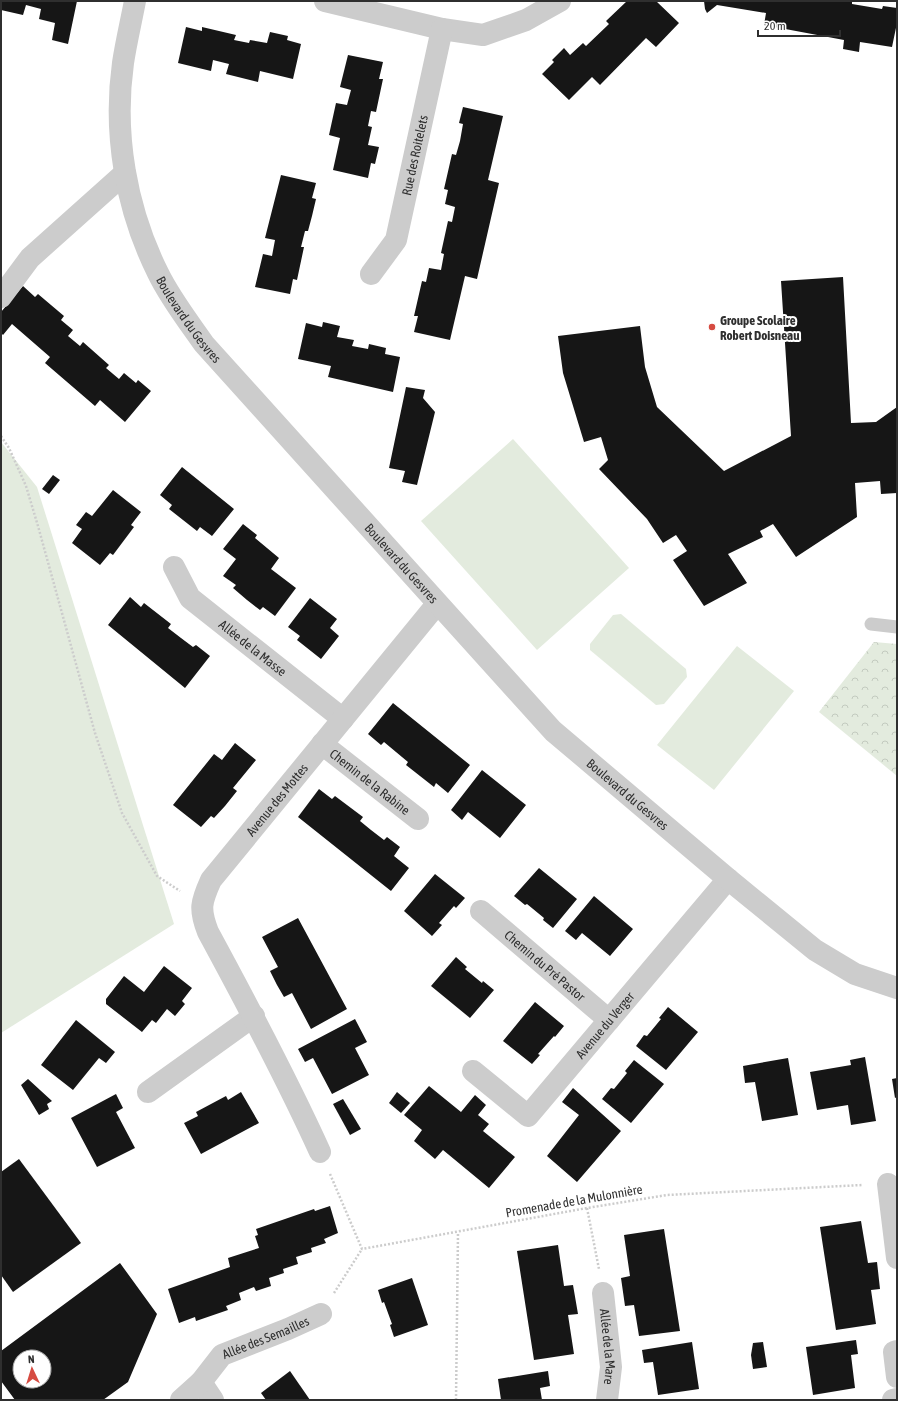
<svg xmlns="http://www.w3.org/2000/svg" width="898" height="1401" font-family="'Asap Condensed',sans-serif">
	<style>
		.grass { fill: #e3ebde }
		.park { fill: url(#park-crowns) }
		.building { fill: #161616; fill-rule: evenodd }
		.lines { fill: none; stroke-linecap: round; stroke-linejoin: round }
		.path { stroke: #ccc; stroke-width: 2.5; stroke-dasharray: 2 2; stroke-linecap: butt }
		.service { stroke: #ccc; stroke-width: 13 }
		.minor { stroke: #ccc; stroke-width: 22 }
		.tertiary { stroke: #ccc; stroke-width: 22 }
		.poi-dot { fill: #d64b41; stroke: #fff; stroke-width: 1.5 }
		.labels { text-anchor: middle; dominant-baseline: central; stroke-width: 4; stroke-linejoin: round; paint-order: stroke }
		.street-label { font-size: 13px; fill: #2f2f2f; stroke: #fff }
		.poi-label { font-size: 13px; font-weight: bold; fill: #2f2f2f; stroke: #fff; text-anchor: start }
	</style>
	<defs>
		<pattern id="park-crowns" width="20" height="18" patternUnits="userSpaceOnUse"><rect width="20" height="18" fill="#e3ebde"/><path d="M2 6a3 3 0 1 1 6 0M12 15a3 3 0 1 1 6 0" fill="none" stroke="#c3cabf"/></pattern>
	</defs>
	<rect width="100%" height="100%" fill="#fff"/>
	<g class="grass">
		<path d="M513,439L629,568L537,650L421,521Z"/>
		<path d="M1,442L37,487L174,924L1,1033Z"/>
		<path d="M621,614L686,669L687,677L664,704L656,705L590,650V644L613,615Z"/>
		<path d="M737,646L794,691L714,790L657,745Z"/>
	</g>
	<path class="park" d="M874,642L897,644V776L819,712Z"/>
	<g class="building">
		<path d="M1,1H77L68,44L52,40L55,23L39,19L41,9L26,5L23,15L1,10Z"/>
		<path d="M627,1H656L679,23L656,47L646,38L600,85L592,77L569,100L542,74L554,62L552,60L564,48L570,55L583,43L586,46L609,24L606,21Z"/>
		<path d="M704,1H852V4L882,9L883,6L897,8V23L892,47L860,42L859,52L843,49L844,40L764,25L766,13L717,5L707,13L705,9Z"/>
		<path d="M186,27L202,31V27L236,35L234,40L249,43L250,40L267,43L270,32L288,36L287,40L301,44L293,79L260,71L258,82L226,74L229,64L213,60L211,71L178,63Z"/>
		<path d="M348,55L383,62L379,79H383L376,112L371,111L368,126L372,127L368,145L379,147L375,164L371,163L368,178L333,170L340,138L329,135L336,103L347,105L351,90L340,87Z"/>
		<path d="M463,107L503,116L488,180L499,183L477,279L465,276L450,340L414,332L418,316H414L422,281L426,282L429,268L441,270L444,254L441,253L448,221L452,222L455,207L445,204L448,190L444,189L452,154L456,155L460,141L463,124L459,123Z"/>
		<path d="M281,175L316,183L312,198L316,199L312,216L308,231H305L301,247H304L297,280L293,279L290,294L255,287L263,254L272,256L275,240L265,238Z"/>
		<path d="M843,277L851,423L876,422L897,407V493L881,494L880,481L855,483L857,517L796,557L773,524L760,531L763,537L728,554L747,583L704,606L673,560L687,551L676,535L663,543L647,519L599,469L608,460L601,437L584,442L563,373L558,336L640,326L645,367L657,407L724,471L791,436L781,281Z"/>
		<path d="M23,286L35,297L38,294L64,316L61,320L73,330L68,336L80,346L83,342L109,365L106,368L119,379L124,373L136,383L138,380L151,391L125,422L100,400L95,406L45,363L50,357L12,324L3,335L1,333V312Z"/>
		<path d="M323,322L340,326L337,337L354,340L352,346L368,349L369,344L386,348L385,354L400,357L393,392L328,377L331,366L298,359L306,323L322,327Z"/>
		<path d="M406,387L425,390L423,398L435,412L417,485L402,482L405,471L389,468Z"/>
		<path d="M182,467L234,509L212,536L200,527L197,531L169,509L172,505L160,495Z"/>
		<path d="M53,475L60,480L49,494L42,489Z"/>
		<path d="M113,490L141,512L131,525L134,527L113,555L110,553L100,565L72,543L82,529L76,525L86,512L92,516Z"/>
		<path d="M243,524L257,535L255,538L279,558L271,569L296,588L275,616L263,607L260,610L247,600L233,588L236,585L223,576L236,559L223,549Z"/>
		<path d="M130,597L141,607L144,603L171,624L168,628L181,638L193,647L196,645L210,656L185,688L108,625Z"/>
		<path d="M310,598L337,619L330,628L339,636L321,659L297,640L300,636L288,627Z"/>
		<path d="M393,703L470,765L448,793L436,783L434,787L406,765L408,762L384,742L381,745L368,734Z"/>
		<path d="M235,743L256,760L233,788L237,791L225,806L214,818L211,816L201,827L173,805L214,754L222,760Z"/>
		<path d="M482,770L526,805L500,838L468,812L462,820L451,810Z"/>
		<path d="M319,789L332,799L335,796L363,817L360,821L371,830L384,840L387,837L400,847L394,856L409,868L391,891L298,817Z"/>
		<path d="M539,868L577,899L553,928L543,920L544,918L527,904L525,905L514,896Z"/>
		<path d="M435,874L465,898L456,908L454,906L439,923L442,925L432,936L404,911Z"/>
		<path d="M594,896L633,929L610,956L582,933L576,940L565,931Z"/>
		<path d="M298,918L347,1009L311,1029L292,993L284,997L277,985L270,971L278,967L262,937Z"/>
		<path d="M456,957L467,967L465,969L482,983L483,981L494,990L470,1018L431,986Z"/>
		<path d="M164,966L192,988L182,1001L185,1004L175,1016L167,1009L156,1023L152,1020L142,1032L106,1004V999L124,976L144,992Z"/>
		<path d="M535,1002L564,1026L555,1037L554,1036L538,1054L540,1055L532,1064L503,1041Z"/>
		<path d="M668,1007L698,1032L666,1070L636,1046L644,1035L647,1036L661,1019L659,1018Z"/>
		<path d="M355,1019L367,1042L355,1048L369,1075L332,1094L313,1058L305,1062L298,1049Z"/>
		<path d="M76,1020L115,1052L106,1063L99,1058L73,1090L41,1065Z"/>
		<path d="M865,1057L876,1121L851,1125L848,1105L817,1110L810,1072L851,1065L850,1060Z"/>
		<path d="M788,1058L798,1115L762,1121L755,1082L745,1083L743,1066Z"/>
		<path d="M634,1060L664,1084L631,1123L602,1099L611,1088L614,1089L627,1073L625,1071Z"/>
		<path d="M897,1078V1097L895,1098L892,1079Z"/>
		<path d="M28,1079L52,1101L47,1104L49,1109L39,1115L21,1085Z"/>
		<path d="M429,1086L461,1112L475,1095L486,1105L478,1115L489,1124L483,1131L515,1157L489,1188L443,1150L435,1159L414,1141L422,1130L404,1115Z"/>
		<path d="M573,1088L621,1131L577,1182L547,1156L579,1115L562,1102Z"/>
		<path d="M241,1092L259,1123L201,1154L184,1123L198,1116L196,1112L226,1096L228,1100Z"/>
		<path d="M397,1092L410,1103L401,1113L389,1103Z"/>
		<path d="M116,1094L123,1108L116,1112L135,1148L97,1167L71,1118Z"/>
		<path d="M343,1099L361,1129L350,1135L333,1104Z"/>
		<path d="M19,1159L81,1243L13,1292L1,1275V1172Z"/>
		<path d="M330,1206L338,1233L324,1239L326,1243L311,1248L312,1252L296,1257L298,1264L283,1269L284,1273L269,1278L271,1286L256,1291L254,1287L239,1293L241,1300L226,1306L228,1310L196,1321L195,1317L179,1323L168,1289L230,1267L228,1258L259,1248L255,1236L258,1235L256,1229L314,1209L315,1211Z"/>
		<path d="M861,1221L868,1263L877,1262L880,1289L871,1290L876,1324L836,1330L820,1227Z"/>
		<path d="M664,1229L680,1331L639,1336L634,1305L625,1306L621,1278L630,1276L624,1235Z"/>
		<path d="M558,1245L564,1286L573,1285L578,1314L568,1315L574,1354L534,1360L517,1251Z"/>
		<path d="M120,1263L157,1314L128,1382L103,1400H15L1,1381V1351ZM20,1357H44V1381H20Z"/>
		<path d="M412,1278L428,1325L394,1337L390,1325L392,1324L384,1302L382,1303L378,1290Z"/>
		<path d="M856,1340L858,1354L851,1355L855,1388L813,1395L806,1347Z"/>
		<path d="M692,1342L699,1389L658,1395L653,1362L644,1363L642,1350Z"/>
		<path d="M763,1342L767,1367L753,1369L751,1355L753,1343Z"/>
		<path d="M290,1371L310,1400H266L261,1393Z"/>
		<path d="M548,1371L550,1386L540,1388L542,1400H501L498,1379Z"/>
	</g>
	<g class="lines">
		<g class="path">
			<path d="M1,436L9,448L26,486L38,526L95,733L122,813L157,876L180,891"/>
			<path d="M330,1174L362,1249L587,1208L667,1195L862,1185"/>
			<path d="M587,1208L599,1269"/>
			<path d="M334,1293L362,1249"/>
			<path d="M456,1400L458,1232"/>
		</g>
		<path class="service" d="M871,624L897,627"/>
		<g class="minor">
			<path d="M325,1L442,29L483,35L526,20L560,1"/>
			<path id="s1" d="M371,274L396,240L442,29"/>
			<path d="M1,297L30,258L125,173"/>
			<path id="s2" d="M174,567L190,598L343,719"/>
			<path id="s3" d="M322,744L418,819"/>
			<path id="s4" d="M481,911L609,1020"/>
			<path id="s5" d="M473,1071L528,1116L728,879"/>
			<path d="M148,1092L254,1016"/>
			<path id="s6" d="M320,1152C286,1077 247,1004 208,932C199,909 201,902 211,880L437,604"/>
			<path d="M888,1184L897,1258"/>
			<path id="s7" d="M603,1293L611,1367L607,1400"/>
			<path d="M897,1351L894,1352L897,1377"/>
			<path d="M201,1382L213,1400"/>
			<path id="s8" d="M181,1400L201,1382L222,1355L288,1329L321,1314"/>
			<path d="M893,1400L897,1399"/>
		</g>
		<path class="tertiary" id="s9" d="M135,1C131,22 126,43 123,63C113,134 126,209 158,273C170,298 188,321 204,344L553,731L728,879L815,950L855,974L897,988"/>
	</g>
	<circle class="poi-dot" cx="712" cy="327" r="4"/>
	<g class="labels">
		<g class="street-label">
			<text stroke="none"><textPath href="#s1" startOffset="129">Rue des Roitelets</textPath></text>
			<text stroke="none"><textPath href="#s9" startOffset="335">Boulevard du Gesvres</textPath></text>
			<text stroke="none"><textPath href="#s9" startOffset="659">Boulevard du Gesvres</textPath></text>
			<text stroke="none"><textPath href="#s2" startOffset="115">Allée de la Masse</textPath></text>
			<text stroke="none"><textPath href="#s3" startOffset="61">Chemin de la Rabine</textPath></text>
			<text stroke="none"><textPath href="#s9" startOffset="983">Boulevard du Gesvres</textPath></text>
			<text stroke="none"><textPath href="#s6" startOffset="405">Avenue des Mottes</textPath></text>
			<text stroke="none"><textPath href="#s4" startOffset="84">Chemin du Pré Pastor</textPath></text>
			<text stroke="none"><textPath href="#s5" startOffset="190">Avenue du Verger</textPath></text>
			<text transform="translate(574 1201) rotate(-10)">Promenade de la Mulonnière</text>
			<text stroke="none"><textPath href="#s8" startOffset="108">Allée des Semailles</textPath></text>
			<text stroke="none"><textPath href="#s7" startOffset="54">Allée de la Mare</textPath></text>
		</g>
		<g class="poi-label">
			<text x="720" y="320">Groupe Scolaire<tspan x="720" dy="15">Robert Doisneau</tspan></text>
		</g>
	</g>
	<rect width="898" height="1401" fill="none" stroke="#2f2f2f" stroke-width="4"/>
	<g transform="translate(32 1369) rotate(356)"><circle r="19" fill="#ffffff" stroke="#acacac"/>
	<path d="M0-3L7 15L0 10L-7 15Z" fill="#d64b41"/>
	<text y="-6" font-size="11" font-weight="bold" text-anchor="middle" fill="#2f2f2f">N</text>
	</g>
	<path d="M758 30v6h82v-6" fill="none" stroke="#2f2f2f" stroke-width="2"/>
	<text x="764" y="30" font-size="12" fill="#2f2f2f" stroke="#ffffff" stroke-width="3" paint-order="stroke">20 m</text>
</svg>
